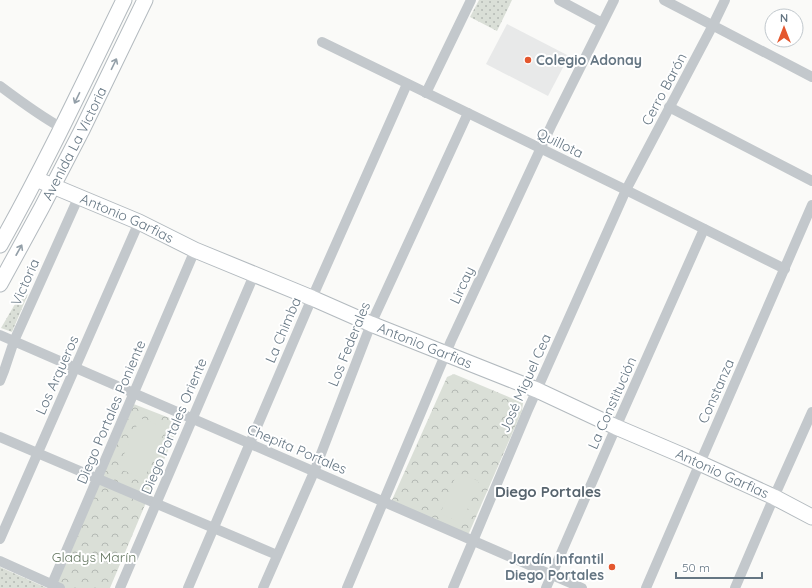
<svg xmlns="http://www.w3.org/2000/svg" width="812" height="588" font-family="Quicksand,sans-serif">
	<style>
		.built { fill: #e8e9e9 }
		.grass { fill: url(#grass-dots) }
		.forest { fill: url(#forest-crowns) }
		.garden { fill: #dadfd7 }
		.lines { fill: none; stroke-linecap: round; stroke-linejoin: round }
		.secondary-casing { stroke: #b3babf; stroke-width: 17 }
		.street { stroke: #c3c8cc; stroke-width: 10 }
		.secondary { stroke: #fff; stroke-width: 15 }
		.oneway { stroke: #939fa8 }
		.poi-dot { fill: #e4572e; stroke: #fff; stroke-width: 1.5 }
		.labels { text-anchor: middle; dominant-baseline: central; stroke-width: 4; stroke-linejoin: round; paint-order: stroke }
		.poi-label { font-size: 14px; font-weight: bold; fill: #657683; stroke: #fff; text-anchor: start }
		.street-label { font-size: 14px; fill: #657683; stroke: #fff }
		.park-label { font-size: 14px; fill: #687a64; stroke: #fff }
		.neighbourhood-label { font-size: 15px; font-weight: bold; fill: #57646e; stroke: #fff }
	</style>
	<defs>
		<pattern id="grass-dots" width="8" height="8" patternUnits="userSpaceOnUse"><rect width="8" height="8" fill="#dadfd7"/><path d="M2 2h.1M6 6h.1" fill="none" stroke="#b4b9b4" stroke-width="1.8" stroke-linecap="round"/></pattern>
		<pattern id="forest-crowns" width="20" height="18" patternUnits="userSpaceOnUse"><rect width="20" height="18" fill="#dadfd7"/><path d="M2 6a3 3 0 1 1 6 0M12 15a3 3 0 1 1 6 0" fill="none" stroke="#b4b9b4"/></pattern>
	</defs>
	<rect width="100%" height="100%" fill="#fafaf8"/>
	<path class="built" d="M507,24L569,56L548,96L486,64Z"/>
	<g class="grass">
		<path d="M479,0H512L497,31L470,17Z"/>
		<path d="M28,294L12,332L1,328L15,304Z"/>
		<path d="M0,567L47,588H0Z"/>
	</g>
	<g class="forest">
		<path d="M454,374L523,403L522,411L469,533L465,534L396,506L392,500L447,377Z"/>
		<path d="M131,403L180,422L110,588H59L53,585Z"/>
	</g>
	<g class="garden">
		<path d="M140,418L166,428L144,479L118,468Z"/>
		<path d="M457,473L479,481L462,523L440,514Z"/>
	</g>
	<g class="lines">
		<defs>
			<g id="secondary">
				<path id="s1" d="M36,179L139,222L195,250L312,298L371,324L537,390L616,427L684,456L774,497L812,517"/>
				<path d="M0,245C45,165 84,82 124,0"/>
				<path id="s2" d="M0,284L42,207L82,130L145,0"/>
			</g>
		</defs>
		<use href="#secondary" class="secondary-casing"/>
		<g class="street">
			<path d="M559,0L602,23"/>
			<path d="M664,0L812,77"/>
			<path d="M322,42L626,190L785,269"/>
			<path d="M0,86C20,101 40,116 62,128"/>
			<path d="M426,93L471,0"/>
			<path d="M669,107L812,181"/>
			<path d="M0,335L582,588"/>
			<path d="M0,381L4,371L14,341L79,196"/>
			<path d="M0,437L277,555"/>
			<path d="M0,539L139,222"/>
			<path d="M0,561L60,588"/>
			<path d="M52,584L195,250"/>
			<path d="M120,588L254,275"/>
			<path d="M188,588L312,298L407,84"/>
			<path d="M263,588L314,472L371,324L468,113"/>
			<path d="M347,588L451,341L552,124L614,0"/>
			<path d="M453,588L473,541L527,412L626,190L713,25L725,0"/>
			<path d="M546,588L616,427L704,229"/>
			<path d="M646,588L700,463L812,205"/>
			<path d="M735,588L774,497L812,412"/>
		</g>
		<use href="#secondary" class="secondary"/>
	</g>
	<defs><path id="oneway-shaft" d="M-6 0H5M1.5-3L5.5 0L1.5 3" fill="none" stroke-width="1.6" stroke-linecap="round" stroke-linejoin="round"/></defs>
	<g class="oneway">
		<use href="#oneway-shaft" transform="translate(114 64) rotate(-64)"/>
		<use href="#oneway-shaft" transform="translate(77 98) rotate(116)"/>
		<use href="#oneway-shaft" transform="translate(19 250) rotate(-61)"/>
	</g>
	<g class="poi-dot">
		<circle cx="528" cy="60" r="4"/>
		<circle cx="612" cy="567" r="4"/>
	</g>
	<g class="labels">
		<g class="poi-label">
			<text x="536" y="60">Colegio Adonay</text>
			<text x="604" y="559" text-anchor="end">Jardín Infantil<tspan x="604" dy="16">Diego Portales</tspan></text>
		</g>
		<g class="street-label">
			<text transform="translate(664 89) rotate(-62)">Cerro Barón</text>
			<text stroke="none"><textPath href="#s2" startOffset="159">Avenida La Victoria</textPath></text>
			<text transform="translate(560 143) rotate(26)">Quillota</text>
			<text stroke="none"><textPath href="#s1" startOffset="99">Antonio Garfias</textPath></text>
			<text transform="translate(25 282) rotate(-66)">Victoria</text>
			<text transform="translate(462 285) rotate(-65)">Lircay</text>
			<text transform="translate(283 330) rotate(-67)">La Chimba</text>
			<text transform="translate(349 344) rotate(-68)">Los Federales</text>
			<text stroke="none"><textPath href="#s1" startOffset="423">Antonio Garfias</textPath></text>
			<text transform="translate(57 375) rotate(-66)">Los Arqueros</text>
			<text transform="translate(525 383) rotate(-66)">José Miguel Cea</text>
			<text transform="translate(716 391) rotate(-66)">Constanza</text>
			<text transform="translate(612 403) rotate(-66)">La Constitución</text>
			<text transform="translate(111 412) rotate(-67)">Diego Portales Poniente</text>
			<text transform="translate(174 426) rotate(-67)">Diego Portales Oriente</text>
			<text transform="translate(297 449) rotate(23)">Chepita Portales</text>
			<text stroke="none"><textPath href="#s1" startOffset="747">Antonio Garfias</textPath></text>
		</g>
		<g class="park-label">
			<text x="94" y="557">Gladys Marín</text>
		</g>
		<g class="neighbourhood-label">
			<text x="548" y="491">Diego Portales</text>
		</g>
	</g>
	<g transform="translate(784 28)"><circle r="19" fill="#ffffff" stroke="#c1c8cd"/>
	<path d="M0-3L7 15L0 10L-7 15Z" fill="#e4572e"/>
	<text y="-6" font-size="11" font-weight="bold" text-anchor="middle" fill="#657683">N</text>
	</g>
	<path d="M676 572v6h86v-6" fill="none" stroke="#657683" stroke-width="2"/>
	<text x="682" y="572" font-size="12" fill="#657683" stroke="#ffffff" stroke-width="3" paint-order="stroke">50 m</text>
</svg>
